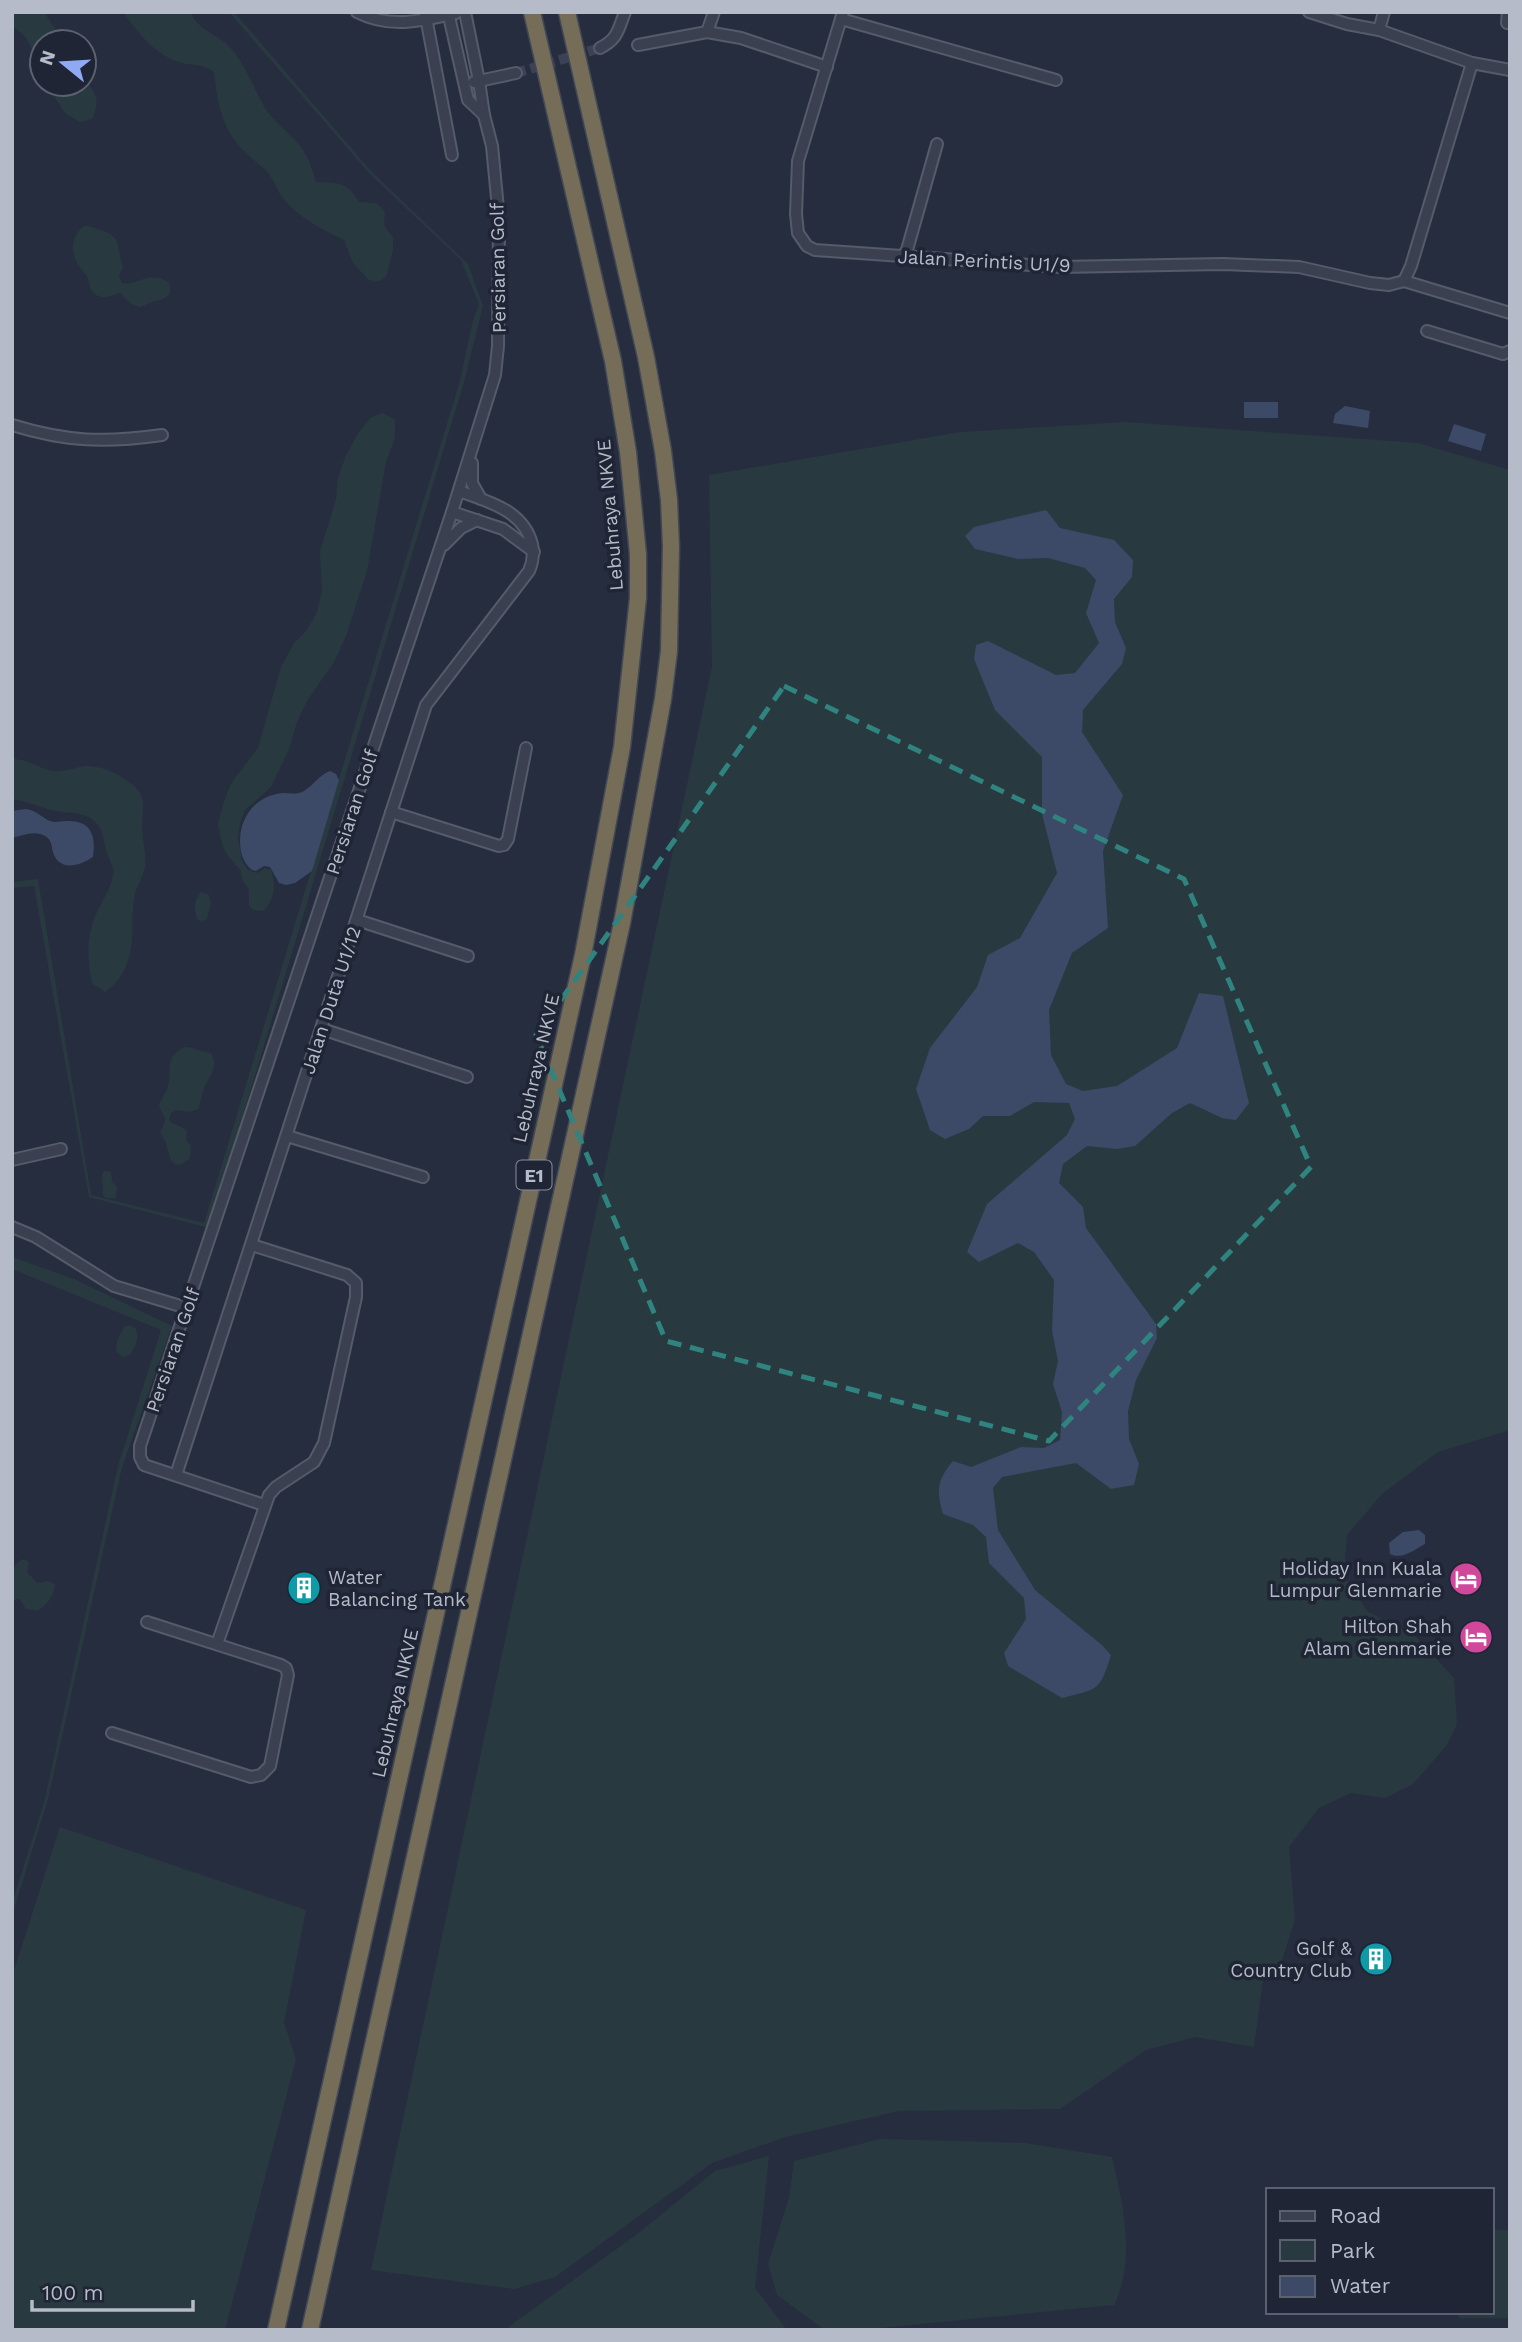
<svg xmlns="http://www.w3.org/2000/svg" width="1522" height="2342" font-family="'Work Sans',sans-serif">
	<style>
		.green { fill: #283a40 }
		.water { fill: #3c4967 }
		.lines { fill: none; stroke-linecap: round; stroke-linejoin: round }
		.minor-tunnel { stroke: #3c4254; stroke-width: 10; stroke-dasharray: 10 5; stroke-linecap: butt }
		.minor-casing { stroke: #555b69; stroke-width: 14 }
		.highway-casing { stroke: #424856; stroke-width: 19 }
		.minor { stroke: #3a404f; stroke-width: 10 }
		.highway { stroke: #756d57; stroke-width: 16 }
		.marked { fill: none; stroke: #308480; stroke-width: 5; stroke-dasharray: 14 9; stroke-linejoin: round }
		.labels { text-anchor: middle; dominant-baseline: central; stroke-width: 7; stroke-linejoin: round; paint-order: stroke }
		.shield { fill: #1f2534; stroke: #898e9c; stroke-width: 2 }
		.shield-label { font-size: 18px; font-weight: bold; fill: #b6bbc9 }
		.street-label { font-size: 19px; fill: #b6bbc9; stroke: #1f2534 }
		.poi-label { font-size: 19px; fill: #b6bbc9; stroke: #1f2534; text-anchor: end }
	</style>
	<rect width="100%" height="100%" fill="#262d3f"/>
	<g class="green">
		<path d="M12,12H44L64,42H42V79C31,59 36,38 12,27Z"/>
		<path d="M123,12H190C201,34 219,33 233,51C247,68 254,89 265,108C274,122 287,131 298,143C308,155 312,168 316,182C338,183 347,181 359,202L376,203L385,211L384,225L393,238V249L387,275L382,280L375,282L368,279L353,263L344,240C320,228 299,218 282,197C277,190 274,180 268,173C260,164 249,157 240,147C221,125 217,100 214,72C203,63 195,66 182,63C156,56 138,33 123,12Z"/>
		<path d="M229,12H234L371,171L468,264L483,306L464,382L209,1228L89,1197L34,886L12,888V882L38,879L91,1195L204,1223L460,381L472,324L479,304L461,260L369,173Z"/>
		<path d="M84,79C96,93 101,101 92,119L80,122L66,114L45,84H84Z"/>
		<path d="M84,226C91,226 94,228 100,230C124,236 116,249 123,267L119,275L122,283C140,286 146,270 169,282C173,295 167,298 155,301C150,302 145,306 139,307L131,304L120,293C113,295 105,299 98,296C89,292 90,284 87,276C85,273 82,271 80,267C70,254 70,237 84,226Z"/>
		<path d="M383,413L395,420V438L386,462L367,571L346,636L334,662L307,701L297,722L289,749L271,787L245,810L240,823L238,838L242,861L248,870L257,873L265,868L271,870C276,885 275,900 263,911L254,910L249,906V890C245,883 240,880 241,871L227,855L222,844L218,824L224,801L232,782L258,748L281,667L294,643L307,630L317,612L322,591L320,551L336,500L338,478L345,458L357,435L370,418Z"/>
		<path d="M1126,422L1418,443L1510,470V1430L1438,1452L1382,1494L1347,1535L1344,1575L1368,1612L1414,1635L1454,1678L1457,1724L1447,1745L1413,1784L1385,1798L1351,1793L1319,1808L1289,1847L1295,1920L1281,1963L1264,1971L1254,2047L1195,2037L1146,2050L1060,2109L899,2111L785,2137L712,2163L555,2277L514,2289L371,2270L712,667L709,475L961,432Z"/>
		<path d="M12,759C29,759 38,768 53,771C63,772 74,768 85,766C101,765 122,775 134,786C149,800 141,813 142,831C143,844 147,855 145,868C143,877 137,885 135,893C130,917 136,940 127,963C122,976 116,984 105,992L92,983C87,957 86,934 98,910C104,898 111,888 113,875C115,867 109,859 106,850C104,842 103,832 98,825C87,809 64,815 48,809C35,805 26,801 12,799Z"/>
		<path d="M201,892L209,895L211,903L207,919L202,921L197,919C194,909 194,900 201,892Z"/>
		<path d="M185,1047C194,1047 201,1052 211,1053C220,1069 207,1077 203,1092C201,1098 201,1102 198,1109L190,1112L176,1110L171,1113L169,1119L170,1122L184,1128L187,1132L186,1141L191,1145L190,1158C172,1175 169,1156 166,1142C155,1127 164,1133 165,1119L159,1106C161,1098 167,1093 168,1085C173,1068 163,1058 185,1047Z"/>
		<path d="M105,1171L111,1172L112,1182L117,1187L116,1198H106L103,1195L102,1174Z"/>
		<path d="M12,1257L74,1279L172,1326L122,1467L48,1799L12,1915V1903L44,1803L118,1466L161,1330L12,1269Z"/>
		<path d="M130,1325L136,1329C139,1340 136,1346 130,1355L123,1357L116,1352L117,1341L124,1327Z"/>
		<path d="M24,1559L29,1562L27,1572L37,1583L47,1581L55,1584C53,1598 48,1604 37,1611L26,1609L20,1599L12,1600C12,1585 7,1565 24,1559Z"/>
		<path d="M60,1827L306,1910L284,2023L296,2059L225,2330H12V1977Z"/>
		<path d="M880,2139L1025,2143L1112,2157C1123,2203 1136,2261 1114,2305L859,2330H825L777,2295L768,2264L789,2198L794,2161Z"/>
		<path d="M769,2156L755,2288L787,2330H504L636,2235L715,2171Z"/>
		<path d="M1492,2230H1510V2318H1459V2312H1492Z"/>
	</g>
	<g class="water">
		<rect x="1244" y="402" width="34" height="16"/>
		<path d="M1345,406L1370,411L1368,428L1333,423L1335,414Z"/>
		<path d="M1454,424L1486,434L1481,451L1448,441Z"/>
		<path d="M1046,510L1060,528L1114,540L1133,560L1132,577L1114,599L1115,622L1126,648L1122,664L1083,710L1082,732L1123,795L1103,851L1108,928L1072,953L1049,1010L1051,1055L1066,1084L1083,1091L1117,1086L1177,1048L1199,993L1223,996L1249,1103L1236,1120L1222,1118L1190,1103L1172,1113L1135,1146L1117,1149L1087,1146L1063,1164L1059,1183L1083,1207L1086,1228L1156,1324L1157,1338L1136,1380L1128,1411L1129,1439L1139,1464L1134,1485L1111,1489L1076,1463L1002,1477L993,1488L998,1530L1035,1590L1103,1646L1111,1655C1100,1692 1097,1689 1062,1698L1008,1666L1004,1653L1026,1619L1024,1598L989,1563L986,1537L973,1525L943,1514C936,1490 937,1480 953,1461L971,1467L1021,1447L1044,1448L1060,1440L1062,1412L1053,1384L1058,1361L1052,1331L1054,1280L1034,1252L1018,1243L979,1262L967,1252L987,1204L1067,1135L1075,1119L1069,1103L1034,1102L1010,1116H983L969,1129L945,1139L930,1130L916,1089L930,1048L977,987L988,955L1020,938L1057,873L1042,814V757L995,710L974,659L976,645L988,641L1056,675L1075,673L1099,643L1086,613L1096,580L1085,568L1048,558L1018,559L975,549L965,536L974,527Z"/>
		<path d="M330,771L336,774L339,780L312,871L295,883L286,885L279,883L270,867L264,866L256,871L252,870C243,863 240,852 240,841C240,816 257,795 283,793C290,793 297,795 304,791C314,785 319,775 330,771Z"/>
		<path d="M26,809C36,810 41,817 50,821C56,823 60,821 66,821C92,820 96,836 93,857C81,865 62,872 54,855C51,848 53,840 45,836C35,830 23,835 12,838V811Z"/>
		<path d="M1419,1530L1425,1535V1544C1414,1550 1402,1560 1390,1554L1389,1543L1403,1532Z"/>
	</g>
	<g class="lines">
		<path class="minor-tunnel" d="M516,73L600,48"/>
		<defs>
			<g id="minor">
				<path d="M357,12C390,29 422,21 456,13"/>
				<path d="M425,12L452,155"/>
				<path d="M448,12L468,100L484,115"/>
				<path d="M843,12L798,161L796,214L798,233L807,246L815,250L1060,267L1223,264L1299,267L1370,283L1389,285L1404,281L1510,313"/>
				<path d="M1309,12L1347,24L1379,30L1384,12"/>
				<path d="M841,19L1056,80"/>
				<path d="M1507,23L1508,12"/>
				<path d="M1379,30L1472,63L1510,70"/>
				<path d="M707,32L714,12"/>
				<path d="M638,45L707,32L741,38L827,67"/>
				<path d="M600,48C618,39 618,30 625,12"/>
				<path d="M474,82L516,73"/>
				<path d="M902,257L907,250L937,144"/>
				<path d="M1404,281L1411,266L1472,63"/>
				<path d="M1427,331L1503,354L1510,351"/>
				<path d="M12,425C67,442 105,443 162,435"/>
				<path d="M472,463V483L481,499"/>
				<path d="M452,512L503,529L534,552"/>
				<path d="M444,545L461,528L477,520"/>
				<path d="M391,812L499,846L504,845L508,839L526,748"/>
				<path d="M357,920L468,956"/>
				<path d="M322,1029L467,1077"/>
				<path d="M287,1136L423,1177"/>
				<path d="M12,1160L61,1149"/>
				<path d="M12,1227L36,1237L114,1286L187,1308"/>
				<path d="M176,1475L426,705L529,571C533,562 534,554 532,544C523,510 489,502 459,491"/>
				<path d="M264,1505L144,1465L140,1457V1446L452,512L495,375L498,346L499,219L492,146L484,115L479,81L465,12"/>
				<path d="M217,1644L269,1495L276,1487L314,1462L324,1443L356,1297V1283L347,1275L252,1245"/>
				<path d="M112,1733L251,1777L261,1775L270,1766L288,1675L286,1668L281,1665L147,1622"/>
			</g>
			<g id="highway">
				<path d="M276,2330L583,955L622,747L638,598V554L628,452L613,361L532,12"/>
				<path d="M310,2330L622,923L663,699L669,651L671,546L669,500L663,451L646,357L567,12"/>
			</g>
		</defs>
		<use href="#minor" class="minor-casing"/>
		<use href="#highway" class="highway-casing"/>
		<use href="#minor" class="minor"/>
		<use href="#highway" class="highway"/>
	</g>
	<path class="marked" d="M784,686L1184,879L1311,1167L1049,1441L666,1341L536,1035Z"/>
	<defs>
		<symbol id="hotel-disc" viewBox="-11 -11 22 22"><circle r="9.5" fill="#d1479c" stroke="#1f2534"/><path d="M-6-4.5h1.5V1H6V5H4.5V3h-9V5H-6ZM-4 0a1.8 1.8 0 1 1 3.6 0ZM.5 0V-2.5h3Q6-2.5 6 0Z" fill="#fff"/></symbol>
		<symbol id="building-disc" viewBox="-11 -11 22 22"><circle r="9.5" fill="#0f9aa8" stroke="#1f2534"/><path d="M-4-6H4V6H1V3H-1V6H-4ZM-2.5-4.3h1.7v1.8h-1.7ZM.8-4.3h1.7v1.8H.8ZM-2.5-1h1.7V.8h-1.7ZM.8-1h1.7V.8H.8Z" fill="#fff"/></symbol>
	</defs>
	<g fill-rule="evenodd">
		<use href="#hotel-disc" x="1447" y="1560" width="38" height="38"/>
		<use href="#building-disc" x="285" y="1569" width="38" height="38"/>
		<use href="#hotel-disc" x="1457" y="1618" width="38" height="38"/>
		<use href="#building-disc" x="1357" y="1940" width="38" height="38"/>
	</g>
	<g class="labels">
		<rect class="shield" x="516.5" y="1160.5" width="35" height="29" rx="5"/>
		<g class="shield-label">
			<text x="534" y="1175">E1</text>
		</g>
		<g class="street-label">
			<text transform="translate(984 261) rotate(3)">Jalan Perintis U1/9</text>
			<text transform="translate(498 268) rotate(-91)">Persiaran Golf</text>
			<text transform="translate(610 515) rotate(-95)">Lebuhraya NKVE</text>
			<text transform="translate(352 812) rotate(-72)">Persiaran Golf</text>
			<text transform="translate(331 1000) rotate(-72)">Jalan Duta U1/12</text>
			<text transform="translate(536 1068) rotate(-77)">Lebuhraya NKVE</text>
			<text transform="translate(173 1350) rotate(-71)">Persiaran Golf</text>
			<text transform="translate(395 1703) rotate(-77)">Lebuhraya NKVE</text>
		</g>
		<g class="poi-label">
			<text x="1442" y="1568">Holiday Inn Kuala<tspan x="1442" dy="22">Lumpur Glenmarie</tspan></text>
			<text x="328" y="1577" text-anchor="start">Water<tspan x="328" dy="22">Balancing Tank</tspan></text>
			<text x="1452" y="1626">Hilton Shah<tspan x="1452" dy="22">Alam Glenmarie</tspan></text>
			<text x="1352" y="1948">Golf &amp;<tspan x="1352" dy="22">Country Club</tspan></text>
		</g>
	</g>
	<rect width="1522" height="2342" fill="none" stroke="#b6bbc9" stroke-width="28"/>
	<rect x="1266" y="2188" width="228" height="126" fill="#1f2534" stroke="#5b6170" stroke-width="2"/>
	<rect x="1280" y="2211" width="35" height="10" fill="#3a404f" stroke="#5b6170" stroke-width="2"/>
	<text x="1330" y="2223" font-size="21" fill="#b6bbc9">Road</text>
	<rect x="1280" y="2240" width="35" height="21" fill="#283a40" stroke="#5b6170" stroke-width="2"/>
	<text x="1330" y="2258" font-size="21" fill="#b6bbc9">Park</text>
	<rect x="1280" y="2276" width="35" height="21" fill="#3c4967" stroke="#5b6170" stroke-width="2"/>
	<text x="1330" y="2293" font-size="21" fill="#b6bbc9">Water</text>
	<g transform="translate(63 63) rotate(288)"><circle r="33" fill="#1f2534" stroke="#5b6170" stroke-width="2"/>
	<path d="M0-5L12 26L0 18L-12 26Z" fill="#90a9f5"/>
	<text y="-10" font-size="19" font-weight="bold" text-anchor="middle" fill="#b6bbc9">N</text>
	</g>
	<path d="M32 2300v10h161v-10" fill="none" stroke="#b6bbc9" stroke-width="3.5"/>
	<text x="42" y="2300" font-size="21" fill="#b6bbc9" stroke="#1f2534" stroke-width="5" paint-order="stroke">100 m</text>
</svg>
